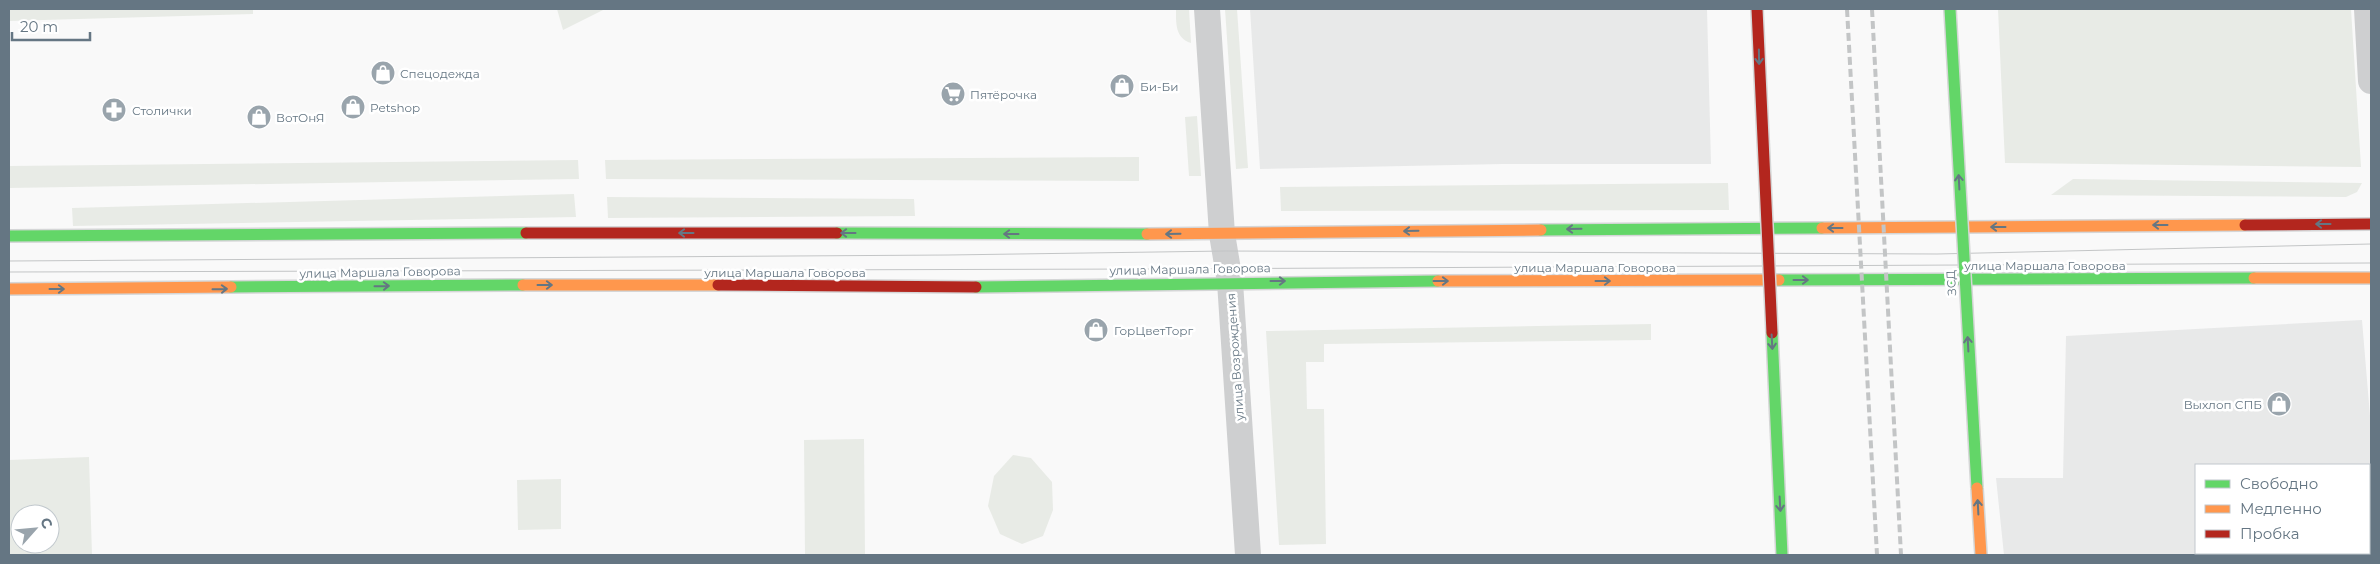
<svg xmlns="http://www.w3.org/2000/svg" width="2380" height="564" font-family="Montserrat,sans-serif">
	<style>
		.built { fill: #e8e9e9; fill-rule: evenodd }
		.green { fill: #e8ebe6; fill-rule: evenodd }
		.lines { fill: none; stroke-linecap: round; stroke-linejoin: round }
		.fast-casing { stroke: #d5d6d7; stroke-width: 14 }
		.slow-casing { stroke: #d5d6d7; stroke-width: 14 }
		.jam-casing { stroke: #d5d6d7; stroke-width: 14 }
		.street { stroke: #cecfd0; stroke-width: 26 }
		.fast { stroke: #63d668; stroke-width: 11 }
		.slow { stroke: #ff974d; stroke-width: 11 }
		.jam { stroke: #b3261e; stroke-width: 11 }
		.tram { stroke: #c3c5c6; stroke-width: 1 }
		.rail { stroke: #c3c5c6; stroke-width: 4; stroke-dasharray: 8 4; stroke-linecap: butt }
		.fast-bridge-casing { stroke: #d5d6d6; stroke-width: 14; stroke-linecap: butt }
		.slow-bridge-casing { stroke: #d5d6d6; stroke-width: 14; stroke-linecap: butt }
		.jam-bridge-casing { stroke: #d5d6d6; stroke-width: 14; stroke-linecap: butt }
		.fast-bridge { stroke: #63d668; stroke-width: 11 }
		.slow-bridge { stroke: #ff974d; stroke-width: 11 }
		.jam-bridge { stroke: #b3261e; stroke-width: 11 }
		.oneway { stroke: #657683 }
		.labels { text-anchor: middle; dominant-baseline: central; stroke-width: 5; stroke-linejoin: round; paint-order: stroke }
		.poi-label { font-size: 12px; fill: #657683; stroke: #fff; text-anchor: start }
		.street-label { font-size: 12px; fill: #657683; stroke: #fff }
	</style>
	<rect width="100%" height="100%" fill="#f9f9f9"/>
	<g class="built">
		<path d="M1250,9H1707L1711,164H1503L1260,169Z"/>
		<path d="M2362,320L2371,428V555H2004L1996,478H2063L2066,336ZM2196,465H2369V553H2196Z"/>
	</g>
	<g class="green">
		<path d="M9,9H253V14L9,21Z"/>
		<path d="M557,9H605L563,30Z"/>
		<path d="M1176,9H1189L1191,43C1175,38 1176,23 1176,9Z"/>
		<path d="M1225,9H1237L1248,168L1236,169Z"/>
		<path d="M1998,9H2351L2361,167L2005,163Z"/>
		<path d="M1197,116L1201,176H1189L1185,117Z"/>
		<path d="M1139,157V181L606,179L605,160Z"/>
		<path d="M578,160L579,179L9,188V166Z"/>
		<path d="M2073,179L2362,183L2357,192L2346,197L2051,195Z"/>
		<path d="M1728,183L1729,210L1281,211L1280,187Z"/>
		<path d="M574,194L576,217L73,226L72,208Z"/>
		<path d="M607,197L914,199L915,216L608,218Z"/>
		<path d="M1651,324V340L1324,344V362H1306L1307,409H1324L1326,544L1279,545L1266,331Z"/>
		<path d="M864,439L865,555H805L804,440Z"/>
		<path d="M1013,455L1031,458L1052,482L1053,510L1043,536L1022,544L1000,534L988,506L994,476Z"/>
		<path d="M89,457L92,555H9V460ZM20,514H50V544H20Z"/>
		<path d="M561,479V529L518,530L517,480Z"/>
	</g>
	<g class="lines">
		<defs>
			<g id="fast">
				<path d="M1541,230L1822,228"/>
				<path d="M837,233L1147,234"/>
				<path d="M9,236L526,233"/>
				<path d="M1779,280L2254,278"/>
				<path d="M231,287L523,285"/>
				<path d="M976,287L1438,281"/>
			</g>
			<g id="slow">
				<path d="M1822,228L2245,225"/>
				<path d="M1147,234L1541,230"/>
				<path d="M2254,278H2371"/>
				<path d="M1438,281L1779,280"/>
				<path d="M523,285H718"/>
				<path d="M9,289L231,287"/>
			</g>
			<g id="jam">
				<path d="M2245,225L2371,224"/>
				<path d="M526,233H837"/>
				<path d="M718,285L976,287"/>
			</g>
		</defs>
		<use href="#fast" class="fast-casing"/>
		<use href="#slow" class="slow-casing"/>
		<use href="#jam" class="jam-casing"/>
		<g class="street">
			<path d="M1207,9L1222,234L1230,282L1248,555"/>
			<path d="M2367,9L2371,81"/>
		</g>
		<use href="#fast" class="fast"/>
		<use href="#slow" class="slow"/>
		<use href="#jam" class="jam"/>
		<g class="tram">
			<path d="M9,261L948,255L1225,251L1937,254L2371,244"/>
			<path d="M9,272L1147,269L2371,263"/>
		</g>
		<g class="rail">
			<path d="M1847,9L1877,555"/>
			<path d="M1872,9L1901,555"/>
		</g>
		<defs>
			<g id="fast-bridge">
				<path d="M1950,9L1977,488"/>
				<path d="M1772,333L1782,555"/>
			</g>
			<path id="slow-bridge" d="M1977,488L1981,555"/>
			<path id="jam-bridge" d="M1757,9L1772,333"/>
		</defs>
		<use href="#fast-bridge" class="fast-bridge-casing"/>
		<use href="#slow-bridge" class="slow-bridge-casing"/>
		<use href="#jam-bridge" class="jam-bridge-casing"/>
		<use href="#fast-bridge" class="fast-bridge"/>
		<use href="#slow-bridge" class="slow-bridge"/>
		<use href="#jam-bridge" class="jam-bridge"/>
	</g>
	<defs><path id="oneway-shaft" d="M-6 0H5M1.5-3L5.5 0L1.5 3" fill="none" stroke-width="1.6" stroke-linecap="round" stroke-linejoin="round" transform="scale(1.25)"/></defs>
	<g class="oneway">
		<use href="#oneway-shaft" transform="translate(1759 57) rotate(89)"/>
		<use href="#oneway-shaft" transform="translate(1959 182) rotate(-93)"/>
		<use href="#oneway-shaft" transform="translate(2323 224) rotate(180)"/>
		<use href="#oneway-shaft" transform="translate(2160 225) rotate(180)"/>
		<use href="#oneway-shaft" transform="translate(1998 227) rotate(180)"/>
		<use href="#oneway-shaft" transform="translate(1835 228) rotate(180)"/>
		<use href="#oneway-shaft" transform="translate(1574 229) rotate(179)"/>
		<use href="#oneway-shaft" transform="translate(1411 231) rotate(179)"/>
		<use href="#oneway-shaft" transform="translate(686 233) rotate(-180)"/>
		<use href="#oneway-shaft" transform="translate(848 233) rotate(-180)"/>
		<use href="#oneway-shaft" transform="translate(1011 234) rotate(-180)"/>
		<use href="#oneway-shaft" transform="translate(1173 234) rotate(179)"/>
		<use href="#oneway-shaft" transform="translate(1801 280)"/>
		<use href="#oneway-shaft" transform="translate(1278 281)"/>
		<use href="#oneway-shaft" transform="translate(1441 281)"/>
		<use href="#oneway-shaft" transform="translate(1603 281)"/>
		<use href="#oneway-shaft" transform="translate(545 285)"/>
		<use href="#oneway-shaft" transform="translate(382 286) rotate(-1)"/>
		<use href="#oneway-shaft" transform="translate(57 289)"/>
		<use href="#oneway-shaft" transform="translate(220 289) rotate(-1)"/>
		<use href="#oneway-shaft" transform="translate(1772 342) rotate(87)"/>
		<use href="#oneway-shaft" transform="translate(1968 344) rotate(-93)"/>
		<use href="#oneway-shaft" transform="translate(1780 504) rotate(87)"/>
		<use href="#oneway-shaft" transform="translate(1978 507) rotate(-93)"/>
	</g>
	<defs>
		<symbol id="shop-disc" viewBox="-11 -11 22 22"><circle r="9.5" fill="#99a4ac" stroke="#fff"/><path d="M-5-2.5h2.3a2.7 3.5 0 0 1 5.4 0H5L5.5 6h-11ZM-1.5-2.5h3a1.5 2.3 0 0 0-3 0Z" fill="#fff"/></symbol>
		<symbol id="supermarket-disc" viewBox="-11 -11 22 22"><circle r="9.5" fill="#99a4ac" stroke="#fff"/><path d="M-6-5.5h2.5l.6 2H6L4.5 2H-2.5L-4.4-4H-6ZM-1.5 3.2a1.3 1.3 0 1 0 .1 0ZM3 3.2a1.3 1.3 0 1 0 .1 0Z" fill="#fff"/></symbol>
		<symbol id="pharmacy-disc" viewBox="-11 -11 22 22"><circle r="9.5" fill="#99a4ac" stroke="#fff"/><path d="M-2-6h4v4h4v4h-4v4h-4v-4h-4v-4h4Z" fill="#fff"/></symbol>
	</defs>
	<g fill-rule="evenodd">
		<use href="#shop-disc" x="369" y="59" width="28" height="28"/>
		<use href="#shop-disc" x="1108" y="72" width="28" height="28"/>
		<use href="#supermarket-disc" x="939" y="80" width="28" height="28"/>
		<use href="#shop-disc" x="339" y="93" width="28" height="28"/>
		<use href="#pharmacy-disc" x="100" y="96" width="28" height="28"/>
		<use href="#shop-disc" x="245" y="103" width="28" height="28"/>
		<use href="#shop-disc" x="1082" y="316" width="28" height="28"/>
		<use href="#shop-disc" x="2265" y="390" width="28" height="28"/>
	</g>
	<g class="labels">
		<g class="poi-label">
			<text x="400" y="73">Спецодежда</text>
			<text x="1140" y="86">Би-Би</text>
			<text x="970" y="94">Пятёрочка</text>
			<text x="370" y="107">Petshop</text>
			<text x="132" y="110">Столички</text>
			<text x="276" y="117">ВотОнЯ</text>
			<text x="1114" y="330">ГорЦветТорг</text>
			<text x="2262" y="404" text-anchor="end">Выхлоп СПБ</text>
		</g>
		<g class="street-label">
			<text x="2045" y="265">улица Маршала Говорова</text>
			<text x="1595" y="267">улица Маршала Говорова</text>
			<text transform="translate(1190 269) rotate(-1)">улица Маршала Говорова</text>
			<text transform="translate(380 272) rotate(-1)">улица Маршала Говорова</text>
			<text x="785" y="272">улица Маршала Говорова</text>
			<text transform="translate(1951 283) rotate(-93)">ЗСД</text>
			<text transform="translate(1235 357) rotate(-94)">улица Возрождения</text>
		</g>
	</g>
	<rect width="2380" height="564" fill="none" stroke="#657683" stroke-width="20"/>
	<rect x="2195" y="464" width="175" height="90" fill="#ffffff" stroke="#c1c8cd"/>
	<rect x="2205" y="480" width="25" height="8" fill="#63d668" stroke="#c1c8cd"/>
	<text x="2240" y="489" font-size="15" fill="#657683">Свободно</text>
	<rect x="2205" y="505" width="25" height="8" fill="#ff974d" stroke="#c1c8cd"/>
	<text x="2240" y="514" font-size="15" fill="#657683">Медленно</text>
	<rect x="2205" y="530" width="25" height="8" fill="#b3261e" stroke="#c1c8cd"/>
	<text x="2240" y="539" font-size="15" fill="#657683">Пробка</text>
	<g transform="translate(35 529) rotate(63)"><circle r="24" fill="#ffffff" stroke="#c1c8cd"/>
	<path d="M0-4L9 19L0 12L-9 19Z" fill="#99a4ac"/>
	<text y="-8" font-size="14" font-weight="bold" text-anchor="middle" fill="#657683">С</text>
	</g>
	<path d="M12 32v8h78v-8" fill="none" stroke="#657683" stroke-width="2.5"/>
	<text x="20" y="32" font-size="15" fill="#657683" stroke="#ffffff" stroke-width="4" paint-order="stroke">20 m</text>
</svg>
